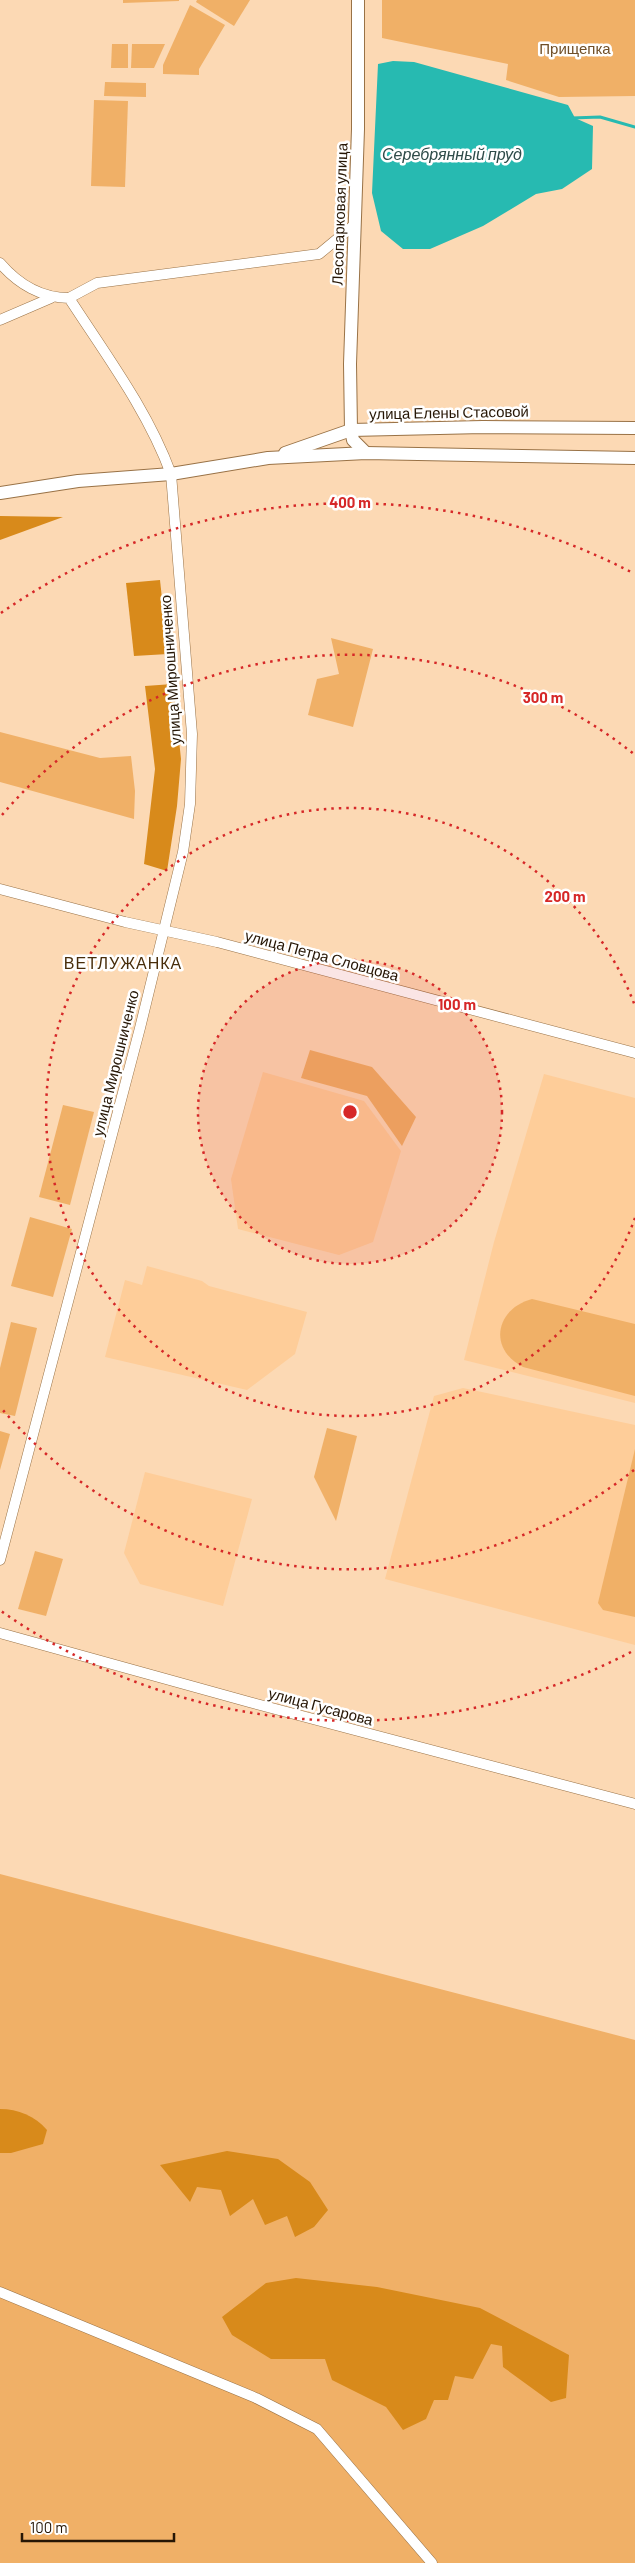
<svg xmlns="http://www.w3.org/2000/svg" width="635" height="2563" font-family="Barlow,sans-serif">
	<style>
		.built { fill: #fecd99 }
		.green { fill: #f0b067 }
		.forest { fill: #d88a1b }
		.water { fill: #27bab1 }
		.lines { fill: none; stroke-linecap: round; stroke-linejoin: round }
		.stream { stroke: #27bab1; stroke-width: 3 }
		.minor-casing { stroke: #997246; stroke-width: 11 }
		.major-casing { stroke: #997246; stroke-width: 14 }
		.minor { stroke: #fff; stroke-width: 10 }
		.major { stroke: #fff; stroke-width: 12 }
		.ring { fill: none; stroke: #d62828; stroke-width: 2.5; stroke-dasharray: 2.5 5 }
		.labels { text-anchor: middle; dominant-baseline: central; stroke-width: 5; stroke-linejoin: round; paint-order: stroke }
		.park-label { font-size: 15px; fill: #704f28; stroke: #fff }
		.street-label { font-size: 15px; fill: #261605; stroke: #fff }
		.water-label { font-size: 16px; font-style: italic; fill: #2e4b49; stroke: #fff }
		.neighbourhood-label { font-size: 16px; letter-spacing: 1px; fill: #482d0a; stroke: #fff }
		.centre { fill: #d62828; stroke: #fff; stroke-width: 2.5 }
		.ring-label { font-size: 15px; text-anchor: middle; font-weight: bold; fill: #d62828; stroke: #fff; stroke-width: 5; stroke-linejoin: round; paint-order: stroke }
	</style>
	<rect width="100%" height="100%" fill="#fcd9b4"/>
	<g class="built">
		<path d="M263,1072L364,1101L401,1151L373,1242L339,1255L238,1229L231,1179Z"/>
		<path d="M544,1074L635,1098V1403L464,1360L494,1242Z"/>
		<path d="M147,1266L202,1281L209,1286L307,1312L295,1354L247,1390L105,1357L125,1280L142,1285Z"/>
		<path d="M463,1388L635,1425V1645L385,1579L434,1396Z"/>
		<path d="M145,1472L252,1499L223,1606L140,1584L124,1553Z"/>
	</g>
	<g class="green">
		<path d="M123,0H179V1L123,3Z"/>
		<path d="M197,0H250L234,26L196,2Z"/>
		<path d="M382,0H635V96L559,97L506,80L508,64L382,38Z"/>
		<path d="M190,5L225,25L199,69V75L163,74V65Z"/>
		<path d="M112,44H128V68H111Z"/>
		<path d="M132,44H165L154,68H131Z"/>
		<path d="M105,82L146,83V97L104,96Z"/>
		<path d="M94,100L128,101L125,187L91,186Z"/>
		<path d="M331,638L373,649L353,727L308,715L317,679L339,674Z"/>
		<path d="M0,732L100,758L131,756L135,791L134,819L0,782Z"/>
		<path d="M310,1050L372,1067L416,1117L402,1146L367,1096L301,1078Z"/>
		<path d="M63,1105L94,1112L70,1205L39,1197Z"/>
		<path d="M30,1217L72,1229L53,1297L11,1286Z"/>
		<path d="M532,1299L635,1324V1396L523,1367C488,1349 495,1309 532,1299Z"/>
		<path d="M11,1322L37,1328L15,1416L0,1413V1368Z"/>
		<path d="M327,1428L357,1436L336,1521L314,1477Z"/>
		<path d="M0,1431L10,1434L0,1470Z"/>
		<path d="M635,1449V1617L603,1610L598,1603Z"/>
		<path d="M35,1551L63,1559L46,1616L18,1609Z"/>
		<path d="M0,1874L635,2040V2563H0Z"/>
	</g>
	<g class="forest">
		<path d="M0,516L63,517L0,540Z"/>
		<path d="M160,580L168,654L134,656L126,583Z"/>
		<path d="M173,684L181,759L177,806L167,871L144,864L155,769L145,686Z"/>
		<path d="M0,2109C18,2109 35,2116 47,2130L43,2144L11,2153H0Z"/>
		<path d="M227,2151L278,2159L310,2182L328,2210L314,2227L295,2237L287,2216L265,2225L253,2199L230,2216L221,2190L197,2187L190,2202L160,2165Z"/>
		<path d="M296,2278L377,2287L480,2308L569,2355L566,2398L551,2402L503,2367L502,2346L491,2344L473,2379L455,2376L448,2400H434L426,2419L403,2430L386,2407L332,2380L325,2359H271L232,2335L222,2317L266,2283Z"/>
	</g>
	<path class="water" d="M393,61L414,62L568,105L575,118L593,126L592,169L562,189L536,194L483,226L430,249H403L381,231L372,193L378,64Z"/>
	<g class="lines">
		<path class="stream" d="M572,118L600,117L635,127"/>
		<defs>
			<g id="minor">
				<path d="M0,263C18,284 42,298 69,298C106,355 148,411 171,474L192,734L190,804L183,852L140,1028L0,1560"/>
				<path d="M69,298L97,283L319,254L354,225"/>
				<path d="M0,320L51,298"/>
				<path d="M0,889L125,922L217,942L635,1053"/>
				<path d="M0,1633L249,1702L635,1804"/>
				<path d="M0,2292L256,2398L317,2429L432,2563"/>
			</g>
			<g id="major">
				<path d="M358,0V129L350,364L351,430L353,440L366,453"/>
				<path d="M285,453L351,430L483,427L635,428"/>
				<path d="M0,493L78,481L171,474L268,458L366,453L635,458"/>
			</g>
		</defs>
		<use href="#minor" class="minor-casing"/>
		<use href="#major" class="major-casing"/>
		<use href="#minor" class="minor"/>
		<use href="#major" class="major"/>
	</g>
	<circle cx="350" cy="1112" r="152" fill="#d62828" fill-opacity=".12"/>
	<g class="ring">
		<circle cx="350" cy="1112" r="152"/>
		<path d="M635 1218A304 304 0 1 1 635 1006"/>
		<path d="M634 1470A457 457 0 0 1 2 1409M2 815A457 457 0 0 1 634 754"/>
		<path d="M631 1652A609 609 0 0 1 1 1611M1 613A609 609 0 0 1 631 572"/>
	</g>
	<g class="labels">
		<g class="park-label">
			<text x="575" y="48">Прищепка</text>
		</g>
		<g class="street-label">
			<text transform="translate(339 214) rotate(-88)">Лесопарковая улица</text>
			<text transform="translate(449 412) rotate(-1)">улица Елены Стасовой</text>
			<text transform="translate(170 670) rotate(-94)">улица Мирошниченко</text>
			<text transform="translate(322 955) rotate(15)">улица Петра Словцова</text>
			<text transform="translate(115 1063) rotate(-76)">улица Мирошниченко</text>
			<text transform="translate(321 1706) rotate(15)">улица Гусарова</text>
		</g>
		<g class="water-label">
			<text x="452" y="153">Серебрянный пруд</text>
		</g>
		<g class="neighbourhood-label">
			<text x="123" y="962">ВЕТЛУЖАНКА</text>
		</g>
	</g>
	<circle cx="350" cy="1112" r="8" class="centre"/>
	<g class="ring-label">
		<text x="350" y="508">400 m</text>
		<text x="543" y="703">300 m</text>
		<text x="565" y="902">200 m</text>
		<text x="457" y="1010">100 m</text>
	</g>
	<path d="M22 2533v8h152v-8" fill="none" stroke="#261605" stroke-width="2.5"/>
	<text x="30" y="2533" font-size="15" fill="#261605" stroke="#ffffff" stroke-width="4" paint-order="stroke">100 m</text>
</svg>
